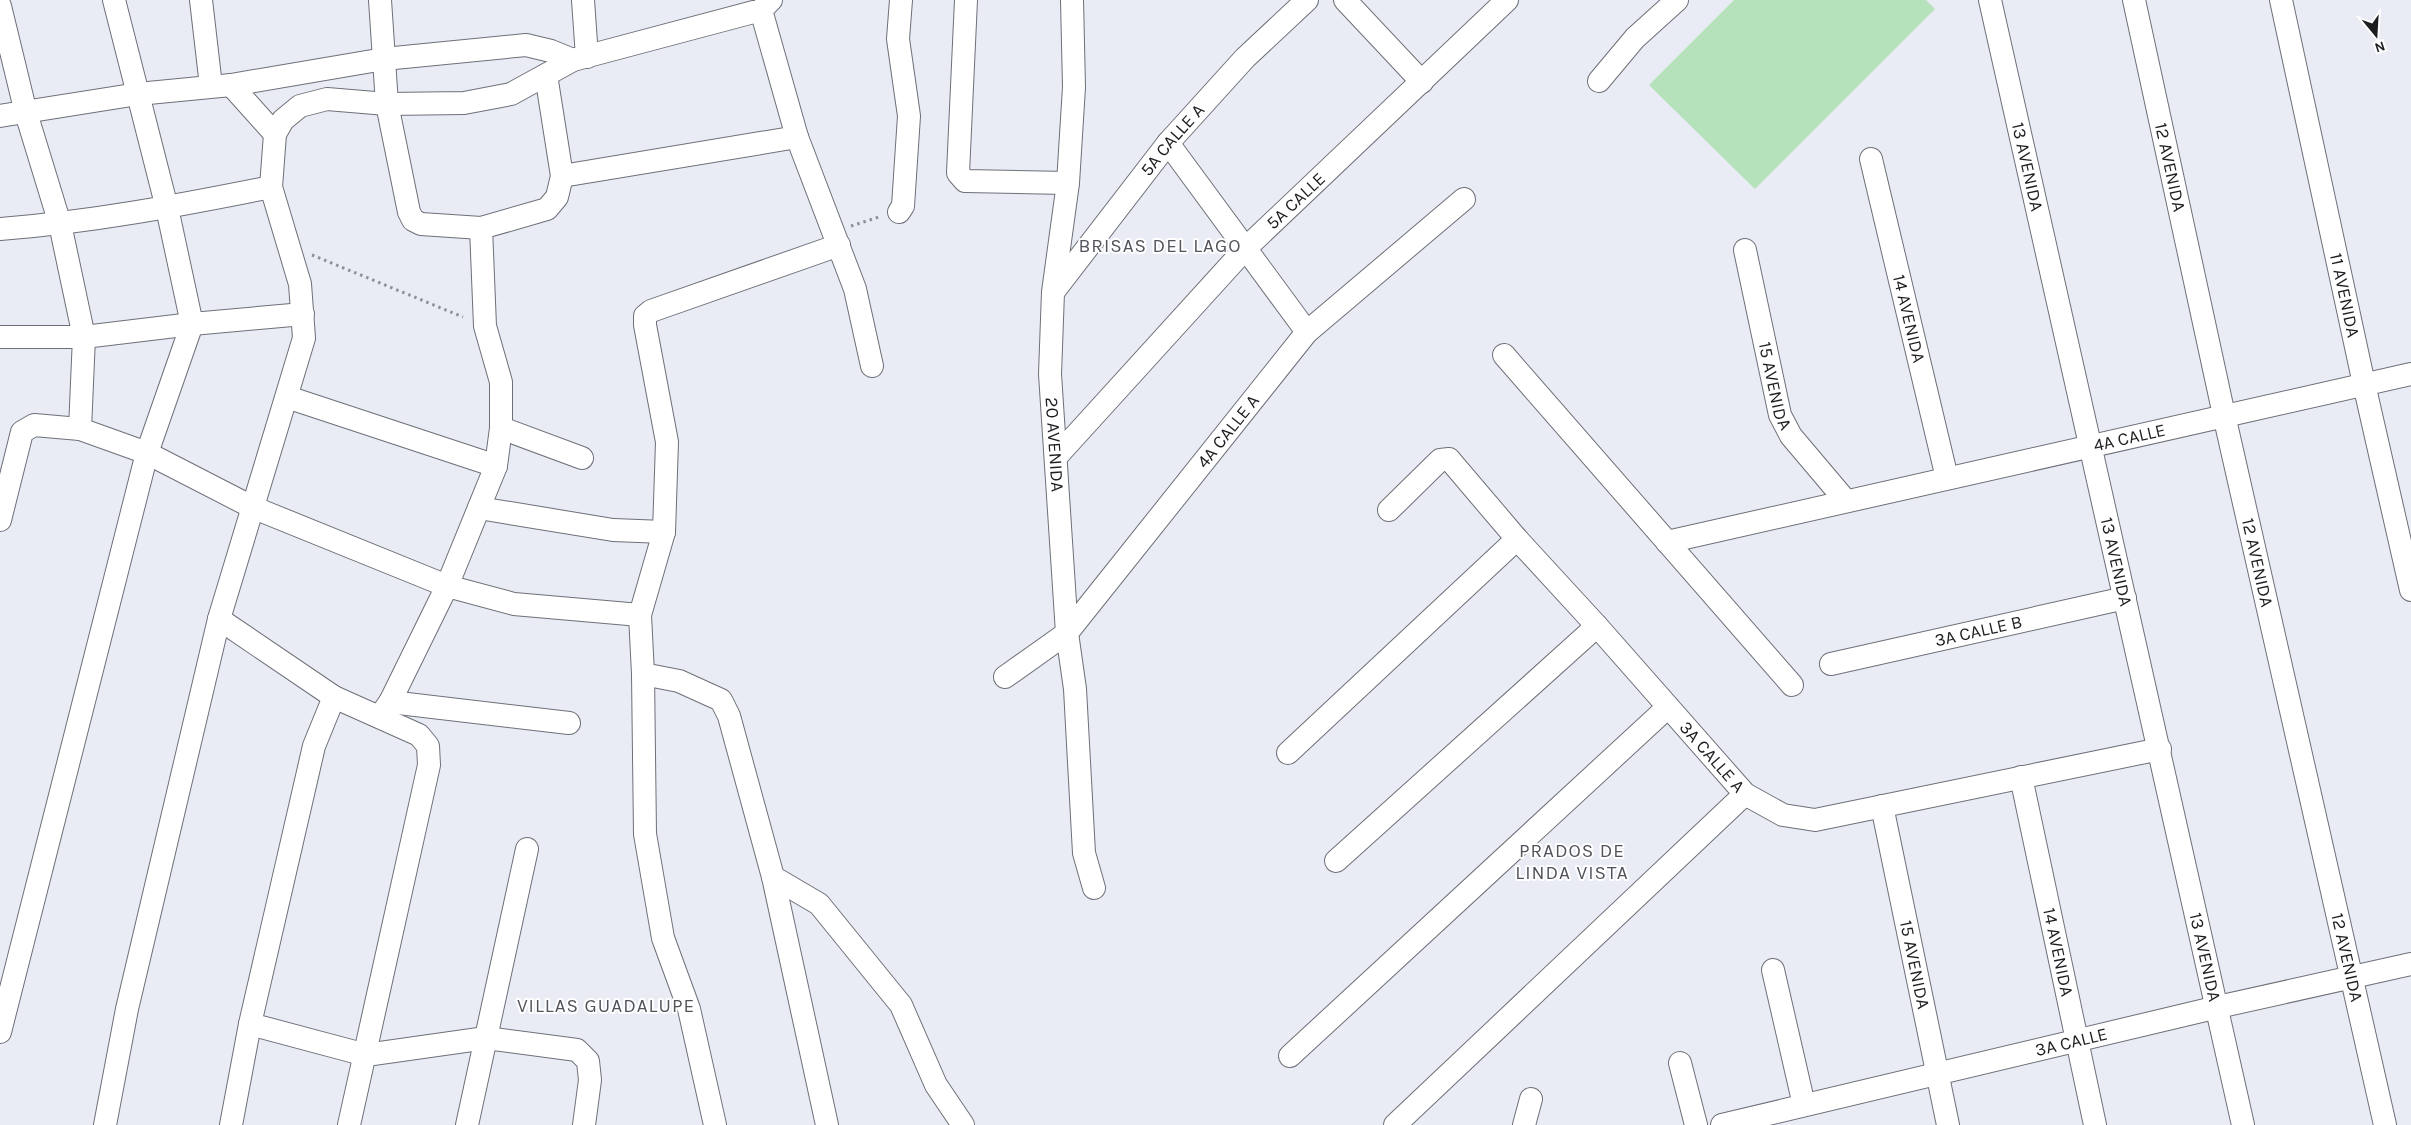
<svg xmlns="http://www.w3.org/2000/svg" width="2411" height="1125" font-family="Karla,sans-serif">
	<style>
		.green { fill: #b5e1bb }
		.lines { fill: none; stroke-linecap: round; stroke-linejoin: round }
		.minor-casing { stroke: #6e7078; stroke-width: 24 }
		.path { stroke: #8e9097; stroke-width: 3; stroke-dasharray: 2.5 4; stroke-linecap: butt }
		.minor { stroke: #fff; stroke-width: 22 }
		.labels { text-anchor: middle; dominant-baseline: central; stroke-width: 4; stroke-linejoin: round; paint-order: stroke }
		.street-label { font-size: 18px; fill: #1d1e21; stroke: #fff }
		.neighbourhood-label { font-size: 19px; letter-spacing: 1px; fill: #52535b; stroke: #fff }
	</style>
	<rect width="100%" height="100%" fill="#e9ebf5"/>
	<path class="green" d="M1734,0H1926L1935,9L1755,189L1649,85Z"/>
	<g class="lines">
		<defs>
			<g id="minor">
				<path d="M201,0L211,86"/>
				<path d="M380,0L387,104L409,212L413,220L421,224L481,228L547,209L557,197L562,176L546,75"/>
				<path d="M583,0L587,57"/>
				<path d="M966,0L958,173L965,181L1068,183"/>
				<path id="s1" d="M1072,0L1074,87L1068,183L1053,292L1050,374L1067,633L1075,689L1084,853L1094,888"/>
				<path d="M1345,0L1422,82"/>
				<path id="s2" d="M1990,0L2243,1125"/>
				<path id="s3" d="M2134,0L2224,415L2385,1125"/>
				<path id="s4" d="M2281,0L2364,384L2411,590"/>
				<path d="M0,6L26,113L60,224L84,337L80,429"/>
				<path d="M761,10L797,137L855,289L872,366"/>
				<path d="M1599,81L1635,38L1677,0"/>
				<path d="M231,85L275,134"/>
				<path d="M0,116L138,94L231,85L384,59L526,45L551,51L573,60"/>
				<path d="M1168,143L1307,332"/>
				<path id="s5" d="M1871,159L1947,478"/>
				<path d="M562,176L797,137"/>
				<path d="M899,212L903,206L909,116L898,39L901,0"/>
				<path d="M0,229C92,222 181,205 271,187"/>
				<path id="s6" d="M1745,250L1780,415L1791,436L1846,501"/>
				<path id="s7" d="M1054,291L1168,143L1245,58L1307,0"/>
				<path d="M0,337H84L192,324L303,314"/>
				<path d="M1504,355L1792,685"/>
				<path d="M287,397L496,466"/>
				<path d="M501,428L582,458"/>
				<path id="s8" d="M1056,457L1246,248L1507,0"/>
				<path d="M479,508L613,530L664,532"/>
				<path id="s9" d="M1389,510L1440,460L1449,459L1517,539L1597,626L1745,794L1783,815L1815,820L2160,749"/>
				<path d="M0,520L22,432L34,425L80,429L147,453L252,507L447,586L514,604L640,615"/>
				<path id="s10" d="M1667,542L2411,374"/>
				<path d="M219,619L334,697L419,735L428,746L429,765L349,1125"/>
				<path id="s11" d="M1831,664L2125,598"/>
				<path d="M643,674L679,681L721,700L729,716L773,877L827,1125"/>
				<path id="s12" d="M1005,677L1067,633L1307,332L1464,199"/>
				<path d="M390,702L569,723"/>
				<path d="M380,716L390,702L447,586L496,466L501,428V382L485,326L481,228"/>
				<path d="M1288,753L1517,539"/>
				<path id="s13" d="M2021,777L2095,1125"/>
				<path id="s14" d="M1882,806L1948,1125"/>
				<path d="M1336,861L1597,626"/>
				<path d="M773,877L819,904L901,1005L936,1085L963,1125"/>
				<path d="M1773,970L1804,1105"/>
				<path d="M250,1024L366,1055L486,1038L577,1050L588,1061L590,1080L584,1125"/>
				<path d="M0,1032L147,453L192,324L167,208L114,0"/>
				<path d="M1290,1056L1668,707"/>
				<path d="M1680,1063L1696,1125"/>
				<path d="M105,1125L127,1009L219,619L304,338L300,284L271,187L275,134L283,120L300,106L327,99L387,104L464,103L511,94L573,60L761,10L771,0"/>
				<path d="M231,1125L250,1024L314,746L334,697"/>
				<path d="M467,1125L527,849"/>
				<path d="M715,1125L689,1009L663,938L645,834L643,674L640,615L664,532L667,442L645,325V316L651,311L839,245"/>
				<path d="M1395,1125L1745,794"/>
				<path d="M1524,1125L1531,1099"/>
				<path id="s15" d="M1722,1125L2218,1007L2411,964"/>
			</g>
		</defs>
		<use href="#minor" class="minor-casing"/>
		<g class="path">
			<path d="M851,226L879,217"/>
			<path d="M312,255L463,317"/>
		</g>
		<use href="#minor" class="minor"/>
	</g>
	<g class="labels">
		<g class="street-label">
			<text stroke="none"><textPath href="#s7" startOffset="192">5A CALLE A</textPath></text>
			<text stroke="none"><textPath href="#s2" startOffset="171">13 AVENIDA</textPath></text>
			<text stroke="none"><textPath href="#s3" startOffset="171">12 AVENIDA</textPath></text>
			<text stroke="none"><textPath href="#s8" startOffset="351">5A CALLE</textPath></text>
			<text stroke="none"><textPath href="#s4" startOffset="302">11 AVENIDA</textPath></text>
			<text stroke="none"><textPath href="#s5" startOffset="164">14 AVENIDA</textPath></text>
			<text stroke="none"><textPath href="#s6" startOffset="139">15 AVENIDA</textPath></text>
			<text stroke="none"><textPath href="#s12" startOffset="334">4A CALLE A</textPath></text>
			<text stroke="none"><textPath href="#s10" startOffset="474">4A CALLE</textPath></text>
			<text stroke="none"><textPath href="#s1" startOffset="446">20 AVENIDA</textPath></text>
			<text stroke="none"><textPath href="#s2" startOffset="576">13 AVENIDA</textPath></text>
			<text stroke="none"><textPath href="#s3" startOffset="576">12 AVENIDA</textPath></text>
			<text stroke="none"><textPath href="#s11" startOffset="151">3A CALLE B</textPath></text>
			<text stroke="none"><textPath href="#s9" startOffset="478">3A CALLE A</textPath></text>
			<text stroke="none"><textPath href="#s13" startOffset="179">14 AVENIDA</textPath></text>
			<text stroke="none"><textPath href="#s2" startOffset="981">13 AVENIDA</textPath></text>
			<text stroke="none"><textPath href="#s3" startOffset="981">12 AVENIDA</textPath></text>
			<text stroke="none"><textPath href="#s14" startOffset="162">15 AVENIDA</textPath></text>
			<text stroke="none"><textPath href="#s15" startOffset="359">3A CALLE</textPath></text>
		</g>
		<g class="neighbourhood-label">
			<text x="1160" y="246">BRISAS DEL LAGO</text>
			<text x="1572" y="851">PRADOS DE<tspan x="1572" dy="22">LINDA VISTA</tspan></text>
			<text x="606" y="1006">VILLAS GUADALUPE</text>
		</g>
	</g>
	<g transform="translate(2376 35) rotate(162)" stroke="#ffffff" stroke-width="4" paint-order="stroke">
	<path d="M0-4L9 19L0 12L-9 19Z" fill="#1d1e21"/>
	<text y="-8" font-size="14" font-weight="bold" text-anchor="middle" fill="#1d1e21">N</text>
	</g>
</svg>
